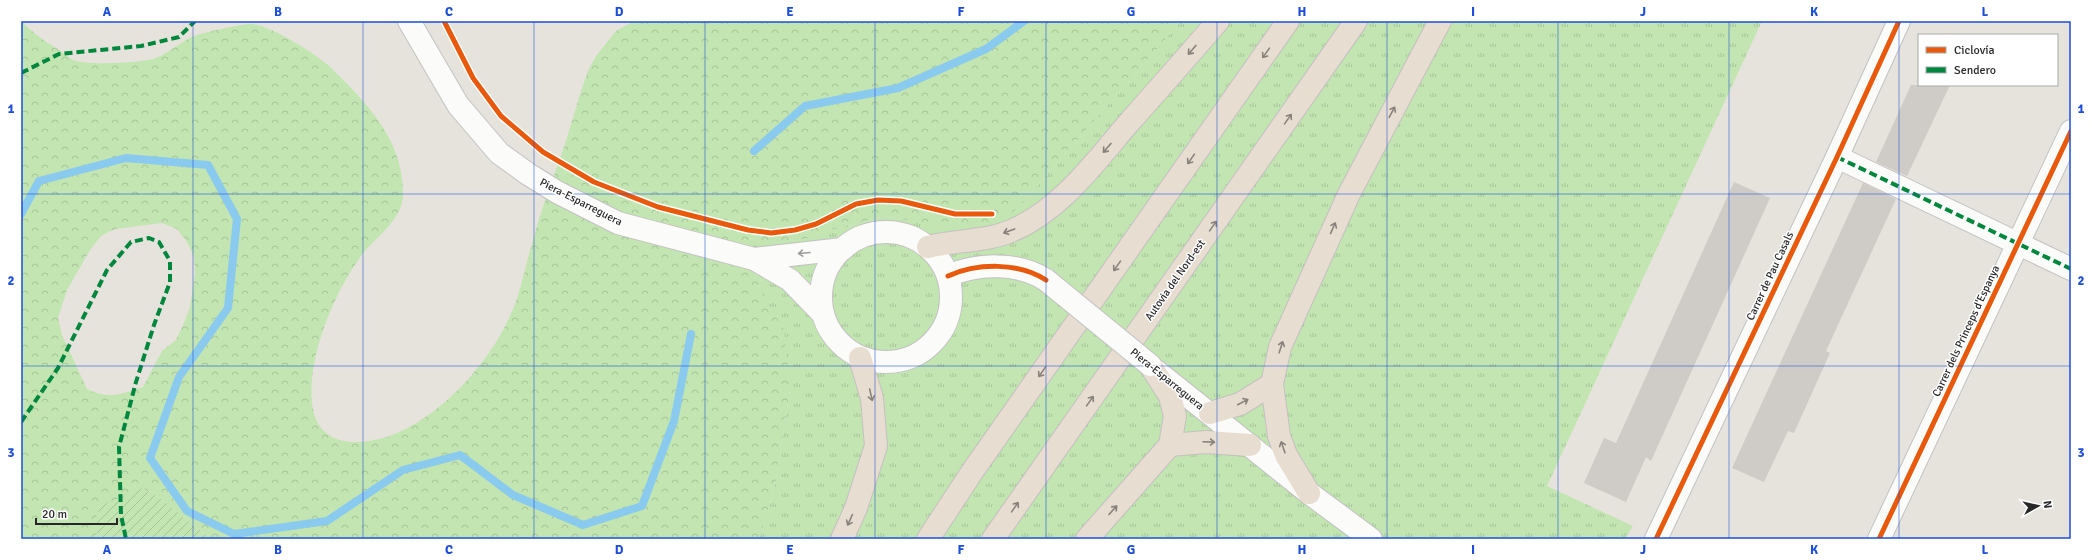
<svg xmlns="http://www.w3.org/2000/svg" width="2092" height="560" font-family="Signika,sans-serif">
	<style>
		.grass { fill: url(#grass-tufts) }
		.forest { fill: url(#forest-crowns); fill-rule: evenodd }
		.garden { fill: url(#garden-furrows) }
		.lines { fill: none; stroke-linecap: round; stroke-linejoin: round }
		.stream { stroke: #89caee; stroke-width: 8 }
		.building { fill: #cfccc7 }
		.street-casing { stroke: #c3c2c2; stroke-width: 24 }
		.secondary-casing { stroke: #c3c2c2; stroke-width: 24 }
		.highway-casing { stroke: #c3c1bf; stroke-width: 24 }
		.street { stroke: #fbfbfa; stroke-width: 22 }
		.secondary { stroke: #fbfbfa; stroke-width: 22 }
		.highway { stroke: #e8ddd1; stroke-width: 22 }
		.secondary-bridge-casing { stroke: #c3c2c2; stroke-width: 24; stroke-linecap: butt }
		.secondary-bridge { stroke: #fbfbfa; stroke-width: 22 }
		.quiet { stroke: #00873e; stroke-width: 4; stroke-dasharray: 8 4; stroke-linecap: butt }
		.cycleway-casing { stroke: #fff; stroke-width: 8 }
		.cycleway { stroke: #e8590c; stroke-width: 5 }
		.oneway { stroke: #88827c }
		.oneway2 { stroke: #9c9c9b }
		.grid { fill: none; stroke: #1d4ed8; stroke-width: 1; stroke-opacity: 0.55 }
		.labels { text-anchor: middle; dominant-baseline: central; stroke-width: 3; stroke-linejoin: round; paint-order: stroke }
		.street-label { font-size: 11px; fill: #272727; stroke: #fff }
		.neatline { fill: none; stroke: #1d4ed8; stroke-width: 1.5 }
		.grid-label { font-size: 13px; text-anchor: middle; font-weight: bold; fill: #1d4ed8 }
	</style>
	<defs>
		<pattern id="grass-tufts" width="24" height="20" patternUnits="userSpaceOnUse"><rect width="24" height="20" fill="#c2e5b2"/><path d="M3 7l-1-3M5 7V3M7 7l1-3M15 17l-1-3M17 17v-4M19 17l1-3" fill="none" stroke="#a7c499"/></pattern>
		<pattern id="forest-crowns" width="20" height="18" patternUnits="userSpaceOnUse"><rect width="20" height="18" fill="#c2e5b2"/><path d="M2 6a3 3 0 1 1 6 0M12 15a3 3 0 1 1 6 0" fill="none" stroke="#a7c499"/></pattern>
		<pattern id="garden-furrows" width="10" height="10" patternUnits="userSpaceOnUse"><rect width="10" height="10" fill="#c2e5b2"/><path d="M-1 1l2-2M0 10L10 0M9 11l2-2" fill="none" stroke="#a7c499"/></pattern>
	</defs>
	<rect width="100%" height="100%" fill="#e6e3dc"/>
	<path class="grass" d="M1181,21H1762L1547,486L1633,526L1625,539H759L775,486L790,390L758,287L774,243L810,238L830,230L885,216L912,221L1017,209Z"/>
	<path class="forest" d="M21,21C32,32 43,40 56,48C61,51 66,56 71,59C84,66 138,63 153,59C169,54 181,40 197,35C206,32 245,23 253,24C273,27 315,53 330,67C366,102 404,140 403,195C402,221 375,237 361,256C334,293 307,357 312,403C315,431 332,443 359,442C421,440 485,371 509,318C521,294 525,266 533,240C542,207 554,176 565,144C573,119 579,95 588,71L596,56L616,31L634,21H1181L1017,209L989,226L942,228L912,221L885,216L830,230L810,238L774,243L758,287L784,330L790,390L775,486L759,539H211L160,498L142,488L95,521L97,539H21ZM162,223L177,229L187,242L194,257L195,273L190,307L184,323L176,340L162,351L143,387C121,394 109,400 87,389L62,335L58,318L67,290L90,250L101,236L115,229Z"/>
	<path class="garden" d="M142,488L160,498L211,539H97L95,521L100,506Z"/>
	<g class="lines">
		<g class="stream">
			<path d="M754,151L805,106L898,88L986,49L1024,21"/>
			<path d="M21,214L39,181L126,158L208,165L237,219L228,308L179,377L150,458L187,511L234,534L327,521L403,470L460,455L513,495L583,525L642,506L674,421L691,334"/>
		</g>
	</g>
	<g class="building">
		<path d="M1911,85H1950L1907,176L1876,162Z"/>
		<path d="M1734,182L1770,198L1651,461L1646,457L1626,502L1584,483L1604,438L1616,443Z"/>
		<path d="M1863,183L1896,199L1826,351L1830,353L1794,433L1788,431L1764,482L1732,468Z"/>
	</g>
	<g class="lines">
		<defs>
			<g id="street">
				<path d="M1837,157L2071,269"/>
				<path d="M1656,539L1837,157L1899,21"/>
				<path d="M1879,539L2071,131"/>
			</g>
			<g id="secondary">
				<path d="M409,21L458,105L499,153L528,174L557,192L618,223L754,259L790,280L822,313"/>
				<circle cx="886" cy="297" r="65"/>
				<path d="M754,259L843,249"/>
				<path d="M948,276C977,263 1019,262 1046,280"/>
				<path d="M1155,370L1309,493L1371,539"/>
			</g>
			<g id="highway">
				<path d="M928,247C955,240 985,242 1011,231C1059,211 1093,165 1126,126C1157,91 1188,56 1218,21"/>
				<path d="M1210,413L1240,404L1272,384"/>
				<path d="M1170,445L1206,442L1250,445"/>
				<path d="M1309,493L1286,455L1279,436L1272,384L1280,347L1349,194L1440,21"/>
				<path d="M842,539L856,508L876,446L872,398L860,358"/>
				<path d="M928,539L972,472L1288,21"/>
				<path d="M993,539L1356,21"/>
				<path d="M1087,539L1170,445L1175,416L1170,396L1150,365"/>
			</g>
		</defs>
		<use href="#street" class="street-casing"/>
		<use href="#secondary" class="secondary-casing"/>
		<use href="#highway" class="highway-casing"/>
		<use href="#street" class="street"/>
		<use href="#secondary" class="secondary"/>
		<use href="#highway" class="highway"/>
		<defs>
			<path id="secondary-bridge" d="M1046,280L1150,365"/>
		</defs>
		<use href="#secondary-bridge" class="secondary-bridge-casing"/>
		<use href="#secondary-bridge" class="secondary-bridge"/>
		<g class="quiet">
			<path d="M21,73L59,54L141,46L179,37L195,21"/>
			<path d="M1837,157L2071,269"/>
			<path d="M21,422L58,368L107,270L131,242L149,238L159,242L170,261V282L154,325L136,382L119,447L121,515L126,539"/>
		</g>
		<defs>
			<g id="cycleway">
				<path d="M444,21L473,78L501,116L543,152L594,182L658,207L748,230L771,233L795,230L816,224L856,204L878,200L901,201L955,214H992"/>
				<path d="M948,276C977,263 1019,262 1046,280"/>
				<path d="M1656,539L1837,157L1899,21"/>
				<path d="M1879,539L2071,131"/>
			</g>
		</defs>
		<use href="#cycleway" class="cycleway-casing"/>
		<use href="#cycleway" class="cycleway"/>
	</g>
	<defs><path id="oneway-shaft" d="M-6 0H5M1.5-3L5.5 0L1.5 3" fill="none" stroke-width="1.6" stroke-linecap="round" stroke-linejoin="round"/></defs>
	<g class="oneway">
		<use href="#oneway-shaft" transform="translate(1192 50) rotate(131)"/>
		<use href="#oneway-shaft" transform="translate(1266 53) rotate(125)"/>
		<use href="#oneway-shaft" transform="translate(1392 112) rotate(-62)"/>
		<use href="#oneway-shaft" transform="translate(1288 119) rotate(-55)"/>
		<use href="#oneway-shaft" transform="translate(1107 148) rotate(131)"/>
		<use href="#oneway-shaft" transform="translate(1191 159) rotate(125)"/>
		<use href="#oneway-shaft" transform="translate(1213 226) rotate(-55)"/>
		<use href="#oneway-shaft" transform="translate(1333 228) rotate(-66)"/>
		<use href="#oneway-shaft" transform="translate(1009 231) rotate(160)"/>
		<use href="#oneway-shaft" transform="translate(1117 266) rotate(125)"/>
		<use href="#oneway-shaft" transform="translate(1281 347) rotate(-72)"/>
		<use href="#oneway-shaft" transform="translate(1042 372) rotate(125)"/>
		<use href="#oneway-shaft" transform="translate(871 395) rotate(77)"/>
		<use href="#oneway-shaft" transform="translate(1090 401) rotate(-55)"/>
		<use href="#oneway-shaft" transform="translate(1243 402) rotate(-28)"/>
		<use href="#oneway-shaft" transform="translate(1209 442) rotate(2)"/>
		<use href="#oneway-shaft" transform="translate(1283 447) rotate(-109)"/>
		<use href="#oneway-shaft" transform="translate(1015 507) rotate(-55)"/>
		<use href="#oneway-shaft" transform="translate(1113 510) rotate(-48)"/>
		<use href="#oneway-shaft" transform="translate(850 520) rotate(114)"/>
	</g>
	<use class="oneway2" href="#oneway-shaft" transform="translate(804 253) rotate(175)"/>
	<path class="grid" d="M193,21V539M363,21V539M534,21V539M705,21V539M875,21V539M1046,21V539M1217,21V539M1387,21V539M1558,21V539M1729,21V539M1899,21V539M21,194H2071M21,366H2071"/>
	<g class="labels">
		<g class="street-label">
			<text transform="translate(581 202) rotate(27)">Piera-Esparreguera</text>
			<text transform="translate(1770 276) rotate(-65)">Carrer de Pau Casals</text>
			<text transform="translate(1175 280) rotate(-55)">Autovia del Nord-est</text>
			<text transform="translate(1966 331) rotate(-65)">Carrer dels Princeps d'Espanya</text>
			<text transform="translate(1167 379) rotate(39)">Piera-Esparreguera</text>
		</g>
	</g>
	<rect width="2092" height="560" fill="none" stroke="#ffffff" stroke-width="44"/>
	<rect x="1918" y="34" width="140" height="52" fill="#ffffff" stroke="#a9a9a9"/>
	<rect x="1926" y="47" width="20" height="6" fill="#e8590c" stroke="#a9a9a9"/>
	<text x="1954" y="54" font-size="12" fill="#272727">Ciclovía</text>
	<rect x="1926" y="67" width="20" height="6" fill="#00873e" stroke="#a9a9a9"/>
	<text x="1954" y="74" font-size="12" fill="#272727">Sendero</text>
	<g transform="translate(2038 506) rotate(82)" stroke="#ffffff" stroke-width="3" paint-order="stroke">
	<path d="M0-3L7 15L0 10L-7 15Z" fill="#272727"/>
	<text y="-6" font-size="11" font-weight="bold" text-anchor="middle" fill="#272727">N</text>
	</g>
	<path d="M36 518v6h81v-6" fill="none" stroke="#272727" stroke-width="2"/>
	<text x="42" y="518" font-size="12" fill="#272727" stroke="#ffffff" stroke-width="3" paint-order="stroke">20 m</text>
	<rect x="22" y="22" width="2048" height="516" class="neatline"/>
	<g class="grid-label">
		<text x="107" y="16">A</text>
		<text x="278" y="16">B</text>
		<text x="449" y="16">C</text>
		<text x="619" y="16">D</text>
		<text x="790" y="16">E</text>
		<text x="961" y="16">F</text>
		<text x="1131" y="16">G</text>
		<text x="1302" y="16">H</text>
		<text x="1473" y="16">I</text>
		<text x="1643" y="16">J</text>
		<text x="1814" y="16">K</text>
		<text x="1985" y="16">L</text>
		<text x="11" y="113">1</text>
		<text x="2081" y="113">1</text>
		<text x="11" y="285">2</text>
		<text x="2081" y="285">2</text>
		<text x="11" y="457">3</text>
		<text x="2081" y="457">3</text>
		<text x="107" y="554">A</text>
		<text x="278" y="554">B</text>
		<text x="449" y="554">C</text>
		<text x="619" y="554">D</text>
		<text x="790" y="554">E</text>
		<text x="961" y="554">F</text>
		<text x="1131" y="554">G</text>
		<text x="1302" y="554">H</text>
		<text x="1473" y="554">I</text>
		<text x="1643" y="554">J</text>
		<text x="1814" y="554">K</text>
		<text x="1985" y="554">L</text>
	</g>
</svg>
